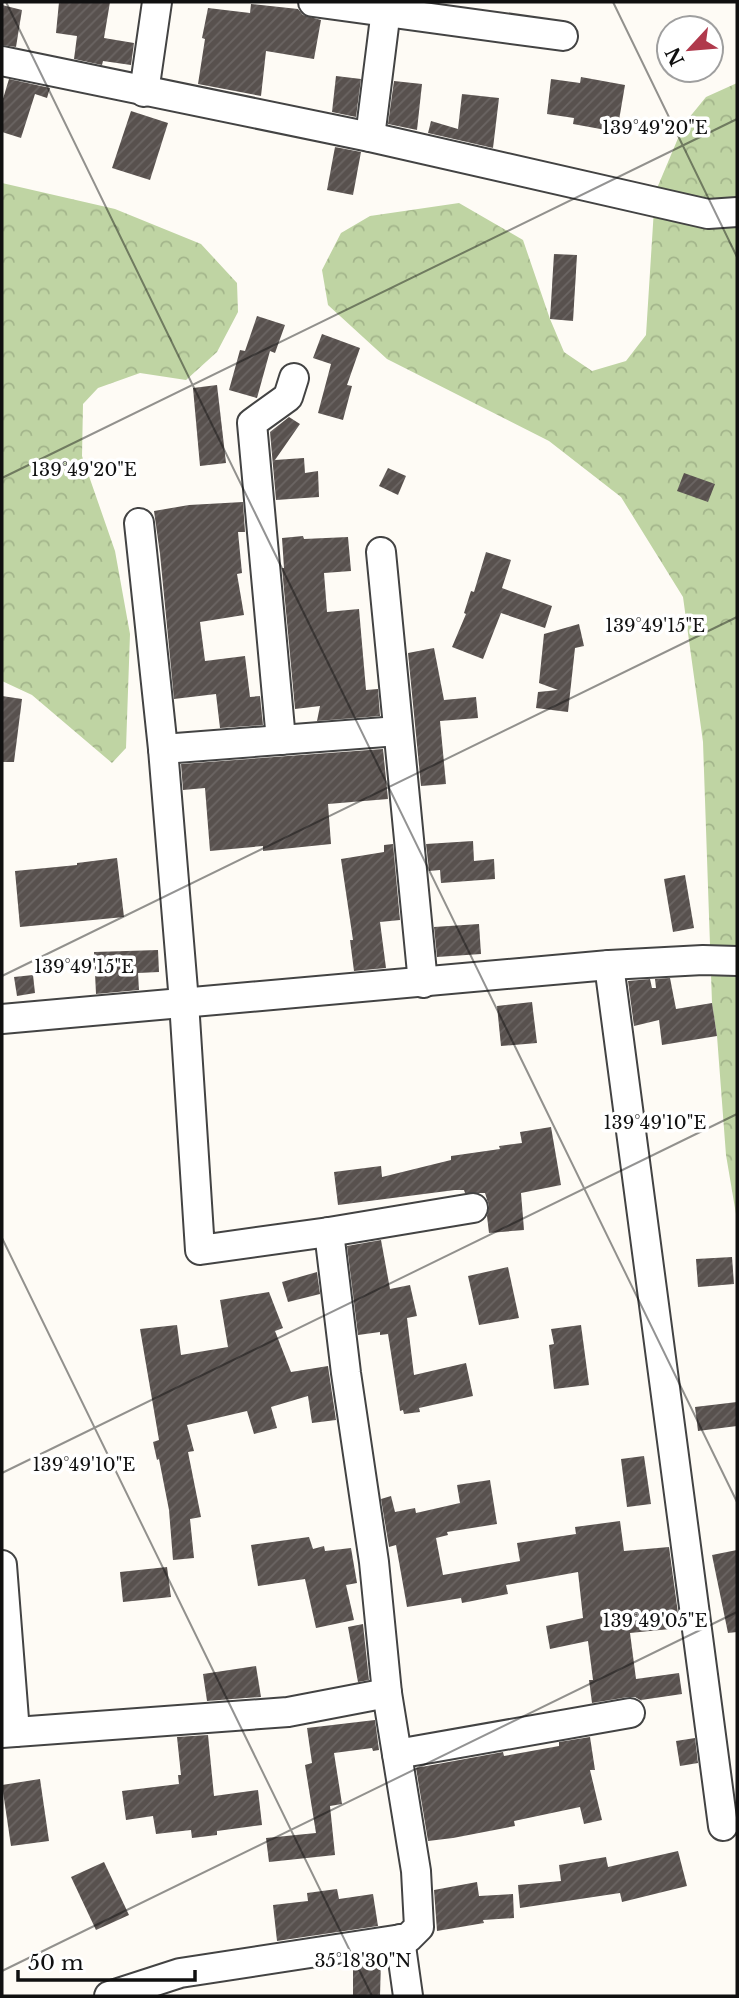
<svg xmlns="http://www.w3.org/2000/svg" width="739" height="1998" font-family="'Libre Baskerville',serif">
	<style>
		.forest { fill: url(#forest-crowns) }
		.building { fill: url(#building-hatch) }
		.lines { fill: none; stroke-linecap: round; stroke-linejoin: round }
		.minor-casing { stroke: #434343; stroke-width: 32 }
		.minor { stroke: #fff; stroke-width: 28 }
		.ticks { fill: none; stroke: #101010; stroke-width: 2; stroke-opacity: 0.45 }
		.ticks-label { font-size: 18px; text-anchor: middle; fill: #101010; stroke: #fff; stroke-width: 7; stroke-linejoin: round; paint-order: stroke }
	</style>
	<defs>
		<pattern id="forest-crowns" width="20" height="18" patternUnits="userSpaceOnUse" patternTransform="scale(1.75)"><rect width="20" height="18" fill="#bfd4a3"/><path d="M2 6a3 3 0 1 1 6 0M12 15a3 3 0 1 1 6 0" fill="none" stroke="#a3b58b"/></pattern>
		<pattern id="building-hatch" width="6" height="6" patternUnits="userSpaceOnUse" patternTransform="scale(1.75)"><rect width="6" height="6" fill="#58514e"/><path d="M-1 1l2-2M0 6l6-6M5 7l2-2" fill="none" stroke="#6b6563"/></pattern>
	</defs>
	<rect width="100%" height="100%" fill="#fefbf5"/>
	<g class="forest">
		<path d="M737,83V1220L726,1155L717,1036L712,1003L703,742L683,597L621,497L549,441L387,359L328,305L322,270L341,233L370,216L459,203L523,240L550,319L564,352L592,371L626,361L646,335L655,193L684,124L706,97Z"/>
		<path d="M2,183L115,209L201,244L237,283L238,312L217,352L186,380L140,373L98,388L83,404L82,456L115,551L130,634L126,748L112,763L32,695L2,681Z"/>
	</g>
	<g class="building">
		<path d="M59,2H110L104,38L134,43L131,65L103,61L102,65L74,59L77,36L56,33Z"/>
		<path d="M251,4L298,9L303,15L321,20L314,59L266,51L261,96L198,84L205,39L202,38L208,8L250,13Z"/>
		<path d="M2,5L22,10L16,47L2,45Z"/>
		<path d="M336,76L361,79L356,117L332,112Z"/>
		<path d="M581,77L625,85L617,132L573,124L574,118L547,114L551,79L580,83Z"/>
		<path d="M9,79L50,88L47,98L35,94L21,138L2,132V102Z"/>
		<path d="M394,81L422,84L417,130L388,124Z"/>
		<path d="M462,94L499,98L493,148L428,133L431,121L458,129Z"/>
		<path d="M131,111L168,123L150,180L112,168Z"/>
		<path d="M335,147L361,152L353,195L327,190Z"/>
		<path d="M554,254L577,255L573,321L550,319Z"/>
		<path d="M257,316L285,325L275,353L270,351L257,398L229,390L240,350L245,351Z"/>
		<path d="M322,334L360,348L347,385L352,386L343,420L318,413L331,364L313,358Z"/>
		<path d="M217,385L226,463L200,466L193,388Z"/>
		<path d="M289,417L300,424L275,460L304,458L305,473L318,471L319,497L276,500L270,432Z"/>
		<path d="M388,468L406,476L398,495L379,486Z"/>
		<path d="M684,473L715,484L708,502L677,491Z"/>
		<path d="M243,502L245,532H238L242,573L237,574L244,615L200,622L205,661L245,656L250,697L260,696L263,725L220,728L216,694L174,699L160,554L154,511L189,505Z"/>
		<path d="M303,536L304,539L348,537L351,571L324,573L327,612L359,609L366,690L378,689L380,716L317,721L320,706L295,709L282,568H284L282,538Z"/>
		<path d="M486,552L511,560L502,588L552,606L545,628L501,613L483,659L452,647L466,614L464,613L471,591L474,592Z"/>
		<path d="M579,624L584,646L575,648L568,712L536,708L538,692L558,690L539,683L544,634Z"/>
		<path d="M434,648L444,700L476,697L478,718L440,721L446,784L421,786L408,653Z"/>
		<path d="M2,696L22,699L14,762H2Z"/>
		<path d="M383,749L388,799L328,804L331,844L263,851V846L210,851L205,788L183,790L181,764Z"/>
		<path d="M473,841L474,861L494,859L495,879L441,883L440,870L429,871L426,844Z"/>
		<path d="M393,844L400,920L380,922L386,968L354,971L350,940H353L341,859L384,852V845Z"/>
		<path d="M117,858L124,917L20,927L15,871L77,865V863Z"/>
		<path d="M685,875L694,928L673,932L664,879Z"/>
		<path d="M479,924L481,954L437,957L434,927Z"/>
		<path d="M158,950L159,972L138,973L139,990L96,994L94,952Z"/>
		<path d="M33,975L35,993L17,996L14,977Z"/>
		<path d="M670,978L676,1009L712,1003L717,1036L662,1045L659,1020L634,1026L628,981L650,979L652,988H656L655,979Z"/>
		<path d="M532,1002L537,1043L501,1046L497,1006Z"/>
		<path d="M551,1127L561,1185L521,1193L524,1230L489,1233L487,1216L489,1206L485,1193H465L464,1190H455L338,1205L334,1172L381,1166L382,1177L451,1160V1156L500,1149L499,1146L522,1143L520,1132Z"/>
		<path d="M381,1240L390,1289L410,1285L417,1316L407,1318L414,1375L466,1363L473,1396L419,1408L420,1412L404,1414L403,1410L400,1411L388,1334L380,1335V1332L358,1335L347,1246Z"/>
		<path d="M732,1257L734,1284L698,1287L696,1259Z"/>
		<path d="M508,1267L519,1318L479,1325L468,1276Z"/>
		<path d="M317,1272L320,1294L288,1302L282,1282Z"/>
		<path d="M269,1292L283,1328L275,1331L291,1372L328,1366L336,1420L312,1423L308,1396L271,1407L277,1428L254,1434L247,1411L187,1425L194,1451L188,1452L201,1517L190,1519L194,1558L173,1560L169,1510L159,1459L157,1460L153,1442L159,1440L140,1329L177,1325L181,1355L228,1347L220,1300Z"/>
		<path d="M581,1325L589,1385L554,1389L549,1345L554,1344L551,1329Z"/>
		<path d="M737,1402V1426L698,1431L695,1407Z"/>
		<path d="M644,1456L651,1504L627,1507L621,1459Z"/>
		<path d="M490,1480L497,1524L447,1532L448,1535L436,1538L443,1575L520,1561L517,1543L576,1534L575,1527L620,1521L624,1551L669,1547L680,1628L630,1633L636,1679L679,1673L682,1694L641,1700L642,1701L635,1697H628L592,1703L589,1680H593L588,1641L550,1649L546,1626L583,1618L578,1572L506,1585L508,1594L462,1603L461,1598L407,1607L396,1545L389,1547L381,1499L391,1496L395,1512L415,1508L416,1513L460,1503L457,1485Z"/>
		<path d="M309,1537L313,1549L324,1546L325,1551L351,1548L357,1583L346,1585L354,1620L316,1628L305,1579L258,1586L251,1545Z"/>
		<path d="M737,1550V1632L728,1633L712,1555Z"/>
		<path d="M167,1567L171,1597L123,1602L120,1572Z"/>
		<path d="M363,1624L369,1680L358,1682L348,1627Z"/>
		<path d="M256,1666L261,1697L207,1701L203,1674Z"/>
		<path d="M375,1720L379,1750L373,1751L372,1748L334,1753L342,1804L330,1806L335,1855L269,1862L266,1838L316,1833L305,1765L312,1763L307,1728Z"/>
		<path d="M208,1735L214,1796L258,1790L262,1825L217,1831V1835L192,1838L191,1830L156,1834L153,1816L126,1820L122,1791L179,1784L178,1775H181L177,1737Z"/>
		<path d="M590,1737L595,1770H590L602,1820L584,1824L580,1807L514,1821L515,1826L453,1838L428,1841L416,1768L503,1752L504,1756L559,1746V1742Z"/>
		<path d="M695,1738L698,1763L680,1766L676,1741Z"/>
		<path d="M40,1779L49,1841L11,1846L2,1785Z"/>
		<path d="M678,1851L687,1886L622,1902L620,1893L520,1908L518,1885L561,1881L559,1865L606,1857L608,1867Z"/>
		<path d="M104,1862L129,1915L96,1930L71,1877Z"/>
		<path d="M477,1882L479,1896L513,1894L514,1918L483,1920L484,1923L437,1931L434,1890Z"/>
		<path d="M337,1889L339,1899L373,1894L378,1926L277,1941L273,1905L308,1901L307,1893Z"/>
		<path d="M381,1959L380,1996H353V1963Z"/>
	</g>
	<g class="lines">
		<defs>
			<g id="minor">
				<path d="M313,2L563,36"/>
				<path d="M2,61L370,137L708,214L737,212"/>
				<path d="M144,92L157,2"/>
				<path d="M370,137L387,2"/>
				<path d="M139,523L163,749L184,1002L200,1250L329,1232L473,1208"/>
				<path d="M381,552L423,983"/>
				<path d="M281,740L252,423L288,397L294,378"/>
				<path d="M163,749L398,731"/>
				<path d="M609,965L723,1826"/>
				<path d="M2,1019L609,965L703,960L737,961"/>
				<path d="M2,1565L15,1732"/>
				<path d="M2,1733L288,1712L387,1693"/>
				<path d="M397,1754L630,1713"/>
				<path d="M400,1939L408,1996"/>
				<path d="M109,1996L180,1973L408,1938L419,1927L416,1871L387,1693L374,1562L346,1373L329,1232"/>
			</g>
		</defs>
		<use href="#minor" class="minor-casing"/>
		<use href="#minor" class="minor"/>
	</g>
	<path class="ticks" d="M6,2L737,1502M613,2L737,257M2,478L737,119M2,976L737,617M2,1238L372,1996M2,1473L737,1114M2,1971L737,1612"/>
	<g class="ticks-label">
		<text x="655" y="134">139°49'20"E</text>
		<text x="84" y="476">139°49'20"E</text>
		<text x="655" y="632">139°49'15"E</text>
		<text x="84" y="973">139°49'15"E</text>
		<text x="655" y="1129">139°49'10"E</text>
		<text x="84" y="1471">139°49'10"E</text>
		<text x="655" y="1627">139°49'05"E</text>
		<text x="363" y="1967">35°18'30"N</text>
	</g>
	<rect width="739" height="1998" fill="none" stroke="#101010" stroke-width="7"/>
	<g transform="translate(690 49) rotate(244)"><circle r="33" fill="#ffffff" stroke="#9f9f9f" stroke-width="2"/>
	<path d="M0-5L12 26L0 18L-12 26Z" fill="#b0394c"/>
	<text y="-10" font-size="19" font-weight="bold" text-anchor="middle" fill="#101010">N</text>
	</g>
	<path d="M18 1970v10h177v-10" fill="none" stroke="#101010" stroke-width="3.5"/>
	<text x="28" y="1970" font-size="21" fill="#101010" stroke="#ffffff" stroke-width="5" paint-order="stroke">50 m</text>
</svg>
